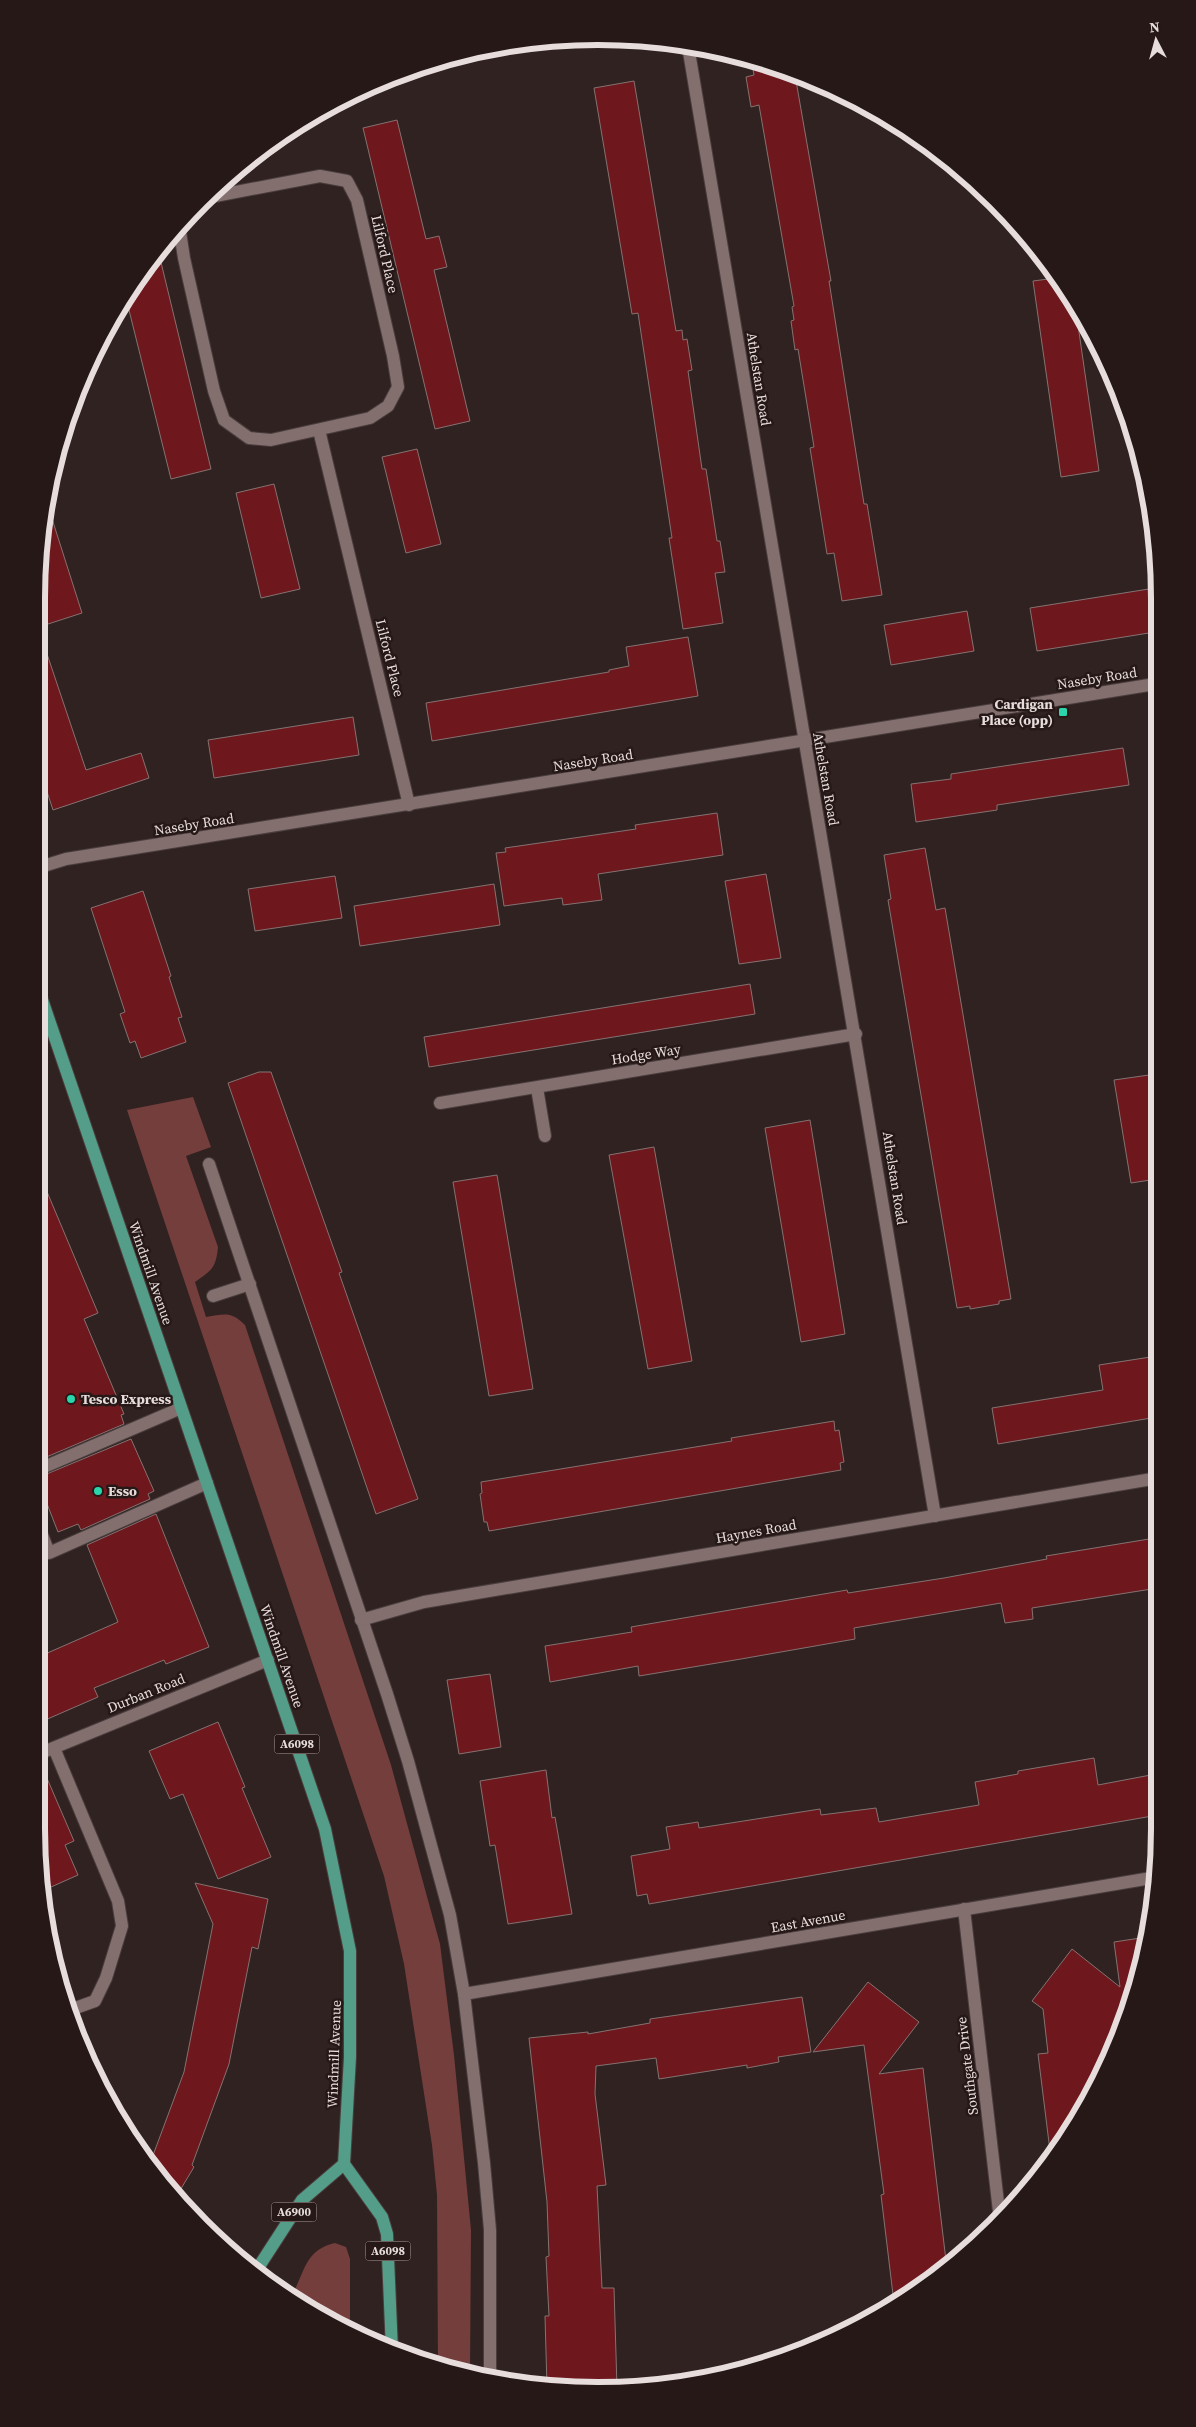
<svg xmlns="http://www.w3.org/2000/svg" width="1196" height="2427" font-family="'Source Serif 4',serif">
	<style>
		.green { fill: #733e3c }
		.building { fill: #6e181d; stroke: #847271 }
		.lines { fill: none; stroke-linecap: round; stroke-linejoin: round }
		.lane-casing { stroke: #4a3d3d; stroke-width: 14 }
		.street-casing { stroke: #4a3d3d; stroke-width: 14 }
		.primary-casing { stroke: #4a3d3d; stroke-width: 14 }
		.lane { stroke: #826f6e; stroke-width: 12 }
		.street { stroke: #826f6e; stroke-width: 12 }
		.primary { stroke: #549d88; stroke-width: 12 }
		.poi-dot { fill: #2ad5ac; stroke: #261817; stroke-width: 2 }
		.labels { text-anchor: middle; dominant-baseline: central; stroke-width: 5; stroke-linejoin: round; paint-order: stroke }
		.shield { fill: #261817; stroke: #aea2a2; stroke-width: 1 }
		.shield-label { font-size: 12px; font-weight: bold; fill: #e8dddd }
		.street-label { font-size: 14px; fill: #e8dddd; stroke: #261817 }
		.poi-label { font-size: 14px; font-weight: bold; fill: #e8dddd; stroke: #261817; text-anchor: start }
		.rim { fill: none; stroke: #e8dddd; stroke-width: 6 }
	</style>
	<rect width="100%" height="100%" fill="#302221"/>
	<g class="green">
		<path d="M193,1097L211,1147L186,1156L218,1247C216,1268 212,1270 195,1282L206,1317C225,1314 231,1311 245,1325L391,1765L440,1944L454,2055L471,2230L470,2374L438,2365L437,2195L432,2145L404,1964L384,1876L127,1110Z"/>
		<path d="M335,2243L346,2247L350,2259V2332L317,2315L291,2297C305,2273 304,2250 335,2243Z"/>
	</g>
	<g class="building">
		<path d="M751,58L795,75L831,281H829L864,504H867L882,595L842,601L834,553L827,554L810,448L814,447L798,349L795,350L791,321L794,320L792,307L794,306L759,105L751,107L746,77L754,75Z"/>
		<path d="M634,81L676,331L682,330L683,340L687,339L692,370L688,371L702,469H706L717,541H720L725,572L715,573L723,623L683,629L669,538H672L638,313L632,314L594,88Z"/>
		<path d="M397,120L426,239L439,236L447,267L434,270L470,421L435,429L363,128Z"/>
		<path d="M158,250L211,469L171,479L126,298Z"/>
		<path d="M1056,278L1076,311L1099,471L1061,477L1033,281Z"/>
		<path d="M417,449L441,544L406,553L382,457Z"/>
		<path d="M274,484L300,589L261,598L236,493Z"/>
		<path d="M47,503L82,613L45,625L37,602V562Z"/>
		<path d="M1155,588V632L1037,651L1030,608Z"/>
		<path d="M967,611L974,651L891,665L884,625Z"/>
		<path d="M688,637L698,696L432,741L426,703L609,672V670L629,666L626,647Z"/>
		<path d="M43,642L86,770L141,753L149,778L53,810L37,761V643Z"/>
		<path d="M353,717L359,755L214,778L208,740Z"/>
		<path d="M1123,748L1129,785L997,805V810L916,822L911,784L951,779V774Z"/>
		<path d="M717,813L723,855L598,874L602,900L563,905L562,898L504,906L496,853L506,852L505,848L636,829L635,825Z"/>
		<path d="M925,848L936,910L945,908L1011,1299L999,1301V1304L970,1309V1306L957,1308L888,900L891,899L884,855Z"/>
		<path d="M766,874L781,958L739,964L725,881Z"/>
		<path d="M335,876L342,918L255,931L248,889Z"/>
		<path d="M494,884L500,925L360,946L354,906Z"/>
		<path d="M143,891L171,976L169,977L182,1017L178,1018L186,1042L141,1058L135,1041L130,1043L120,1014L125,1012L91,908Z"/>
		<path d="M750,984L755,1014L429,1067L424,1037Z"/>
		<path d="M259,1072H271L342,1272L339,1273L418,1499L376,1514L228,1083Z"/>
		<path d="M1156,1074L1157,1179L1131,1183L1114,1080Z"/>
		<path d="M810,1120L845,1334L801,1342L765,1128Z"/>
		<path d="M654,1147L692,1361L648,1369L609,1155Z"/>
		<path d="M37,1168L98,1313L84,1319L124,1414L121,1415L124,1424L37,1461Z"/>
		<path d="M497,1175L533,1389L489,1396L453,1182Z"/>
		<path d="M1157,1356V1417L998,1444L992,1408L1103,1390L1099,1365Z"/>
		<path d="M834,1421L835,1431L839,1430L844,1462L840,1463L841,1470L489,1531L487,1522H484L480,1494L482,1493L481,1482L732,1441L731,1438Z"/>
		<path d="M131,1439L154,1491L148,1494L150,1499L81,1530L78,1524L58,1532L37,1478Z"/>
		<path d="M156,1514L209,1647L166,1664L164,1660L94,1688L98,1697L36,1724V1658L118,1622L87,1545Z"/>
		<path d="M1149,1539L1150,1548L1154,1547L1158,1588L1032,1608L1033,1619L1005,1623L1001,1603L854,1628L855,1639L741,1659L639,1676L638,1666L550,1682L545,1646L632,1632L631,1627L847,1590L848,1593L944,1578L1047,1559L1046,1556Z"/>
		<path d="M490,1674L501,1747L459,1754L447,1680Z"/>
		<path d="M218,1722L245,1787L242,1788L271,1857L218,1879L183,1794L170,1799L149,1751Z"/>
		<path d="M1094,1758L1098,1785L1156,1774V1778L1158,1777V1815L649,1904L647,1894L637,1896L631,1856L670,1849L666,1827L698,1822L699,1828L820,1809L821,1815L876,1808L879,1822L979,1805L975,1782L1018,1774V1771Z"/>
		<path d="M40,1762L74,1841L65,1845L78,1875L42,1891L36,1829V1763Z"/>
		<path d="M546,1770L552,1818L555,1817L572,1914L508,1924L495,1845L490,1846L480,1781Z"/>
		<path d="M195,1883L268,1899L258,1949L252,1947L229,2064L192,2165L194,2167L176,2197L149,2166L184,2072L213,1924Z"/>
		<path d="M1147,1937L1141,1974L1102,2077L1065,2141L1051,2159L1038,2054L1048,2053L1043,2009L1032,2001L1072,1949L1120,1987L1114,1942Z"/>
		<path d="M868,1982L919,2022L879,2074L923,2068L947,2269L894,2303L881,2195L884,2194L864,2045L813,2052Z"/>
		<path d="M802,1997L811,2052L778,2057L779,2062L747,2068V2065L659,2079L656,2058L596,2066L595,2094L606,2185L597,2186L602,2288H614L617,2388L562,2390L547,2388L545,2316H549L546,2257L549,2256L547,2202L529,2038L588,2032V2034L650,2023V2019Z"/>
	</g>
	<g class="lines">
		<defs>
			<g id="lane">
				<path d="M537,1088L545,1136"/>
				<path d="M213,1296L250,1284"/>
				<path d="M37,1470L181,1408"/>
				<path d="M37,1522L49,1553L207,1483"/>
				<path d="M54,1748L118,1901L122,1926L106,1978L95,2001L67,2011"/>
			</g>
			<g id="street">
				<path d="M688,46L935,1516"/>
				<path d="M183,223L180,232L184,258L214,391L224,420L249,438L271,440L370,418L388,406L398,387L393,356L357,200L347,181L320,176L215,196L203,201"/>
				<path d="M319,430L409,805"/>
				<path d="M37,868L66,859L1155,684"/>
				<path d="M440,1103L856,1034"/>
				<path d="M209,1164L387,1694L408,1761L450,1915L464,1994L484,2163L490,2230V2380"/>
				<path d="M361,1620L424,1602L1158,1478"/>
				<path d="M36,1755L268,1660"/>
				<path d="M964,1909L1000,2220"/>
				<path d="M464,1994L1157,1877"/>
			</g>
			<g id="primary">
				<path d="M37,985L325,1829L350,1951V2057L344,2164L382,2217L387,2234L392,2351"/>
				<path d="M256,2271L302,2200L344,2164"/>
			</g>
		</defs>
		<use href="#lane" class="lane-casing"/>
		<use href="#street" class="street-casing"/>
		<use href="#primary" class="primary-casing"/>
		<use href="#lane" class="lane"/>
		<use href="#street" class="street"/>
		<use href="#primary" class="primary"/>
	</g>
	<g class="poi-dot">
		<rect x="1058" y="707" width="10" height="10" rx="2.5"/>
		<circle cx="71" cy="1399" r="5"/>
		<circle cx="98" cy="1491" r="5"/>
	</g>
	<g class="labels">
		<g class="shield">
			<rect x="274.5" y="1734.5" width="45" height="19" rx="4"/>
			<rect x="271.5" y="2202.5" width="45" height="19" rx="4"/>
			<rect x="365.5" y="2241.5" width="45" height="19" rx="4"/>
		</g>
		<g class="shield-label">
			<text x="297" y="1744">A6098</text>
			<text x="294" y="2212">A6900</text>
			<text x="388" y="2251">A6098</text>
		</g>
		<g class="street-label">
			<text transform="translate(385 254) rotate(77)">Lilford Place</text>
			<text transform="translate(759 379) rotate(81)">Athelstan Road</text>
			<text transform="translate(390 658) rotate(76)">Lilford Place</text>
			<text transform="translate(1097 678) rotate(-9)">Naseby Road</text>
			<text transform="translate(593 760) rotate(-9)">Naseby Road</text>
			<text transform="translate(826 779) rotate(80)">Athelstan Road</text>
			<text transform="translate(194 824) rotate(-9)">Naseby Road</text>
			<text transform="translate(646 1054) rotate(-9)">Hodge Way</text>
			<text transform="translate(895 1178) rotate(81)">Athelstan Road</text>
			<text transform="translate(151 1273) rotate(71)">Windmill Avenue</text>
			<text transform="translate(756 1531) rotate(-10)">Haynes Road</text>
			<text transform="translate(282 1656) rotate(71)">Windmill Avenue</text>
			<text transform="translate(146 1693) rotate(-22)">Durban Road</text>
			<text transform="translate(808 1921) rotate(-10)">East Avenue</text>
			<text transform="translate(334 2054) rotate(-88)">Windmill Avenue</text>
			<text transform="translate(967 2066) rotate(-97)">Southgate Drive</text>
		</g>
		<g class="poi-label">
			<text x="1053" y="704" text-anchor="end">Cardigan<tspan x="1053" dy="16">Place (opp)</tspan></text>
			<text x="81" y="1399">Tesco Express</text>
			<text x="108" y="1491">Esso</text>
		</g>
	</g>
	<path d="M0 0H1196V2427H0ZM598 45H598A553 553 0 0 1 1151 598V1829A553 553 0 0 1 598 2382H598A553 553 0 0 1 45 1829V598A553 553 0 0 1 598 45Z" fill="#261817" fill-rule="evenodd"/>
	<path class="rim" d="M598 45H598A553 553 0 0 1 1151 598V1829A553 553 0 0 1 598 2382H598A553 553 0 0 1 45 1829V598A553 553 0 0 1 598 45Z"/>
	<g transform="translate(1156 40) rotate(354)" stroke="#261817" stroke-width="4" paint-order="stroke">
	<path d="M0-4L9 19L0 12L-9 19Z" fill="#e8dddd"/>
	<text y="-8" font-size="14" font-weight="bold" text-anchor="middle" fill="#e8dddd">N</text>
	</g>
</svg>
